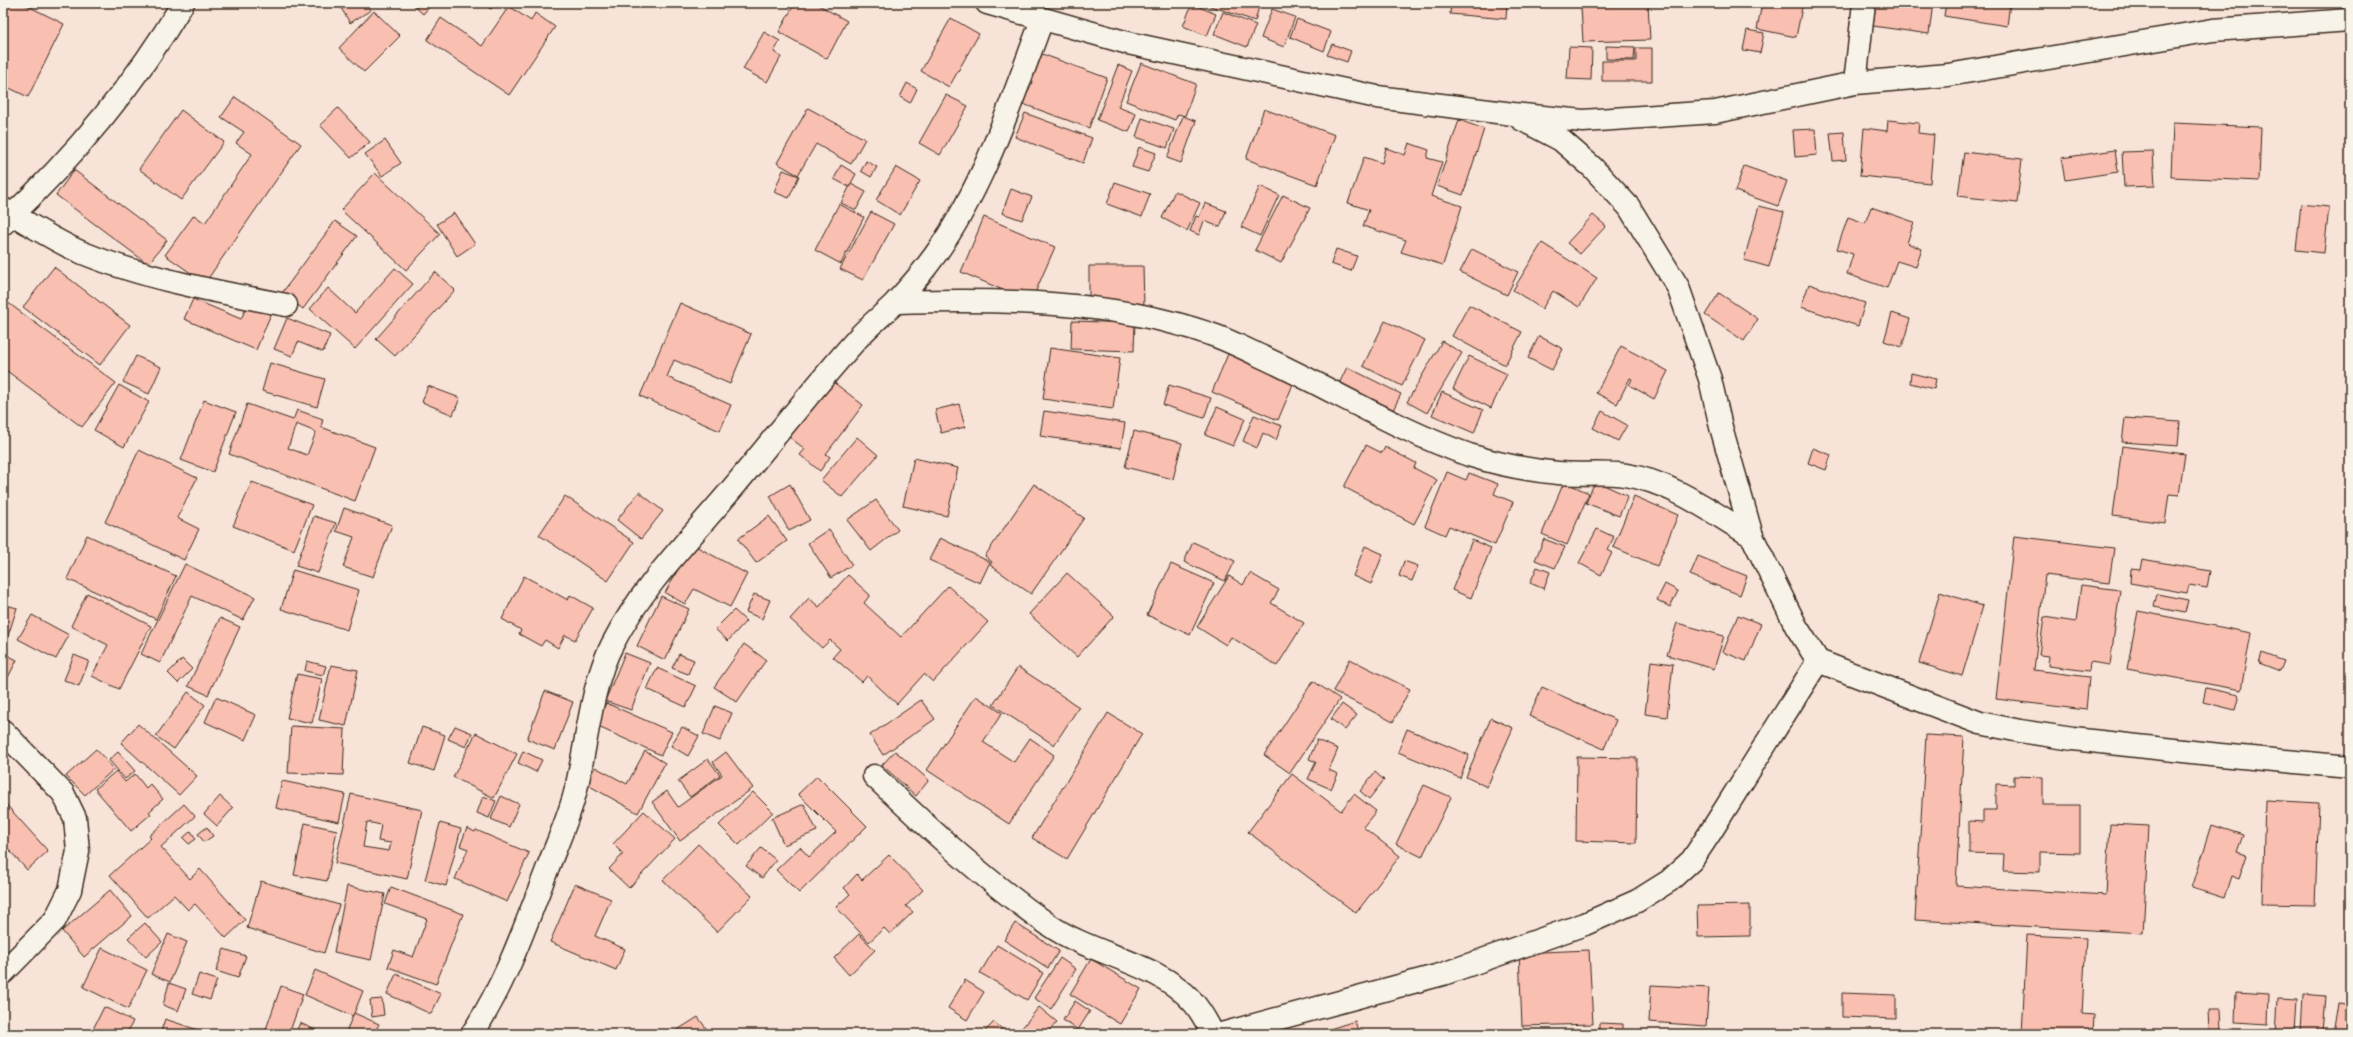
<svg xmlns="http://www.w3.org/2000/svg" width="2353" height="1037" font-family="Mali,sans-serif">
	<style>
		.building { fill: #f9bfb1; stroke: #3b2a1e; fill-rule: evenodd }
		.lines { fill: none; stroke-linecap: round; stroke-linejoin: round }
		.minor-casing { stroke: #3b2a1e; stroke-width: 25 }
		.minor { stroke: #f7f3e8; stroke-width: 22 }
	</style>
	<rect width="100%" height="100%" fill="#f8e3d8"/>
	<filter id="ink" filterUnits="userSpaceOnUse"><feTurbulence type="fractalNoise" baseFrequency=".025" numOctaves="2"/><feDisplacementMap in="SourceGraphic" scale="8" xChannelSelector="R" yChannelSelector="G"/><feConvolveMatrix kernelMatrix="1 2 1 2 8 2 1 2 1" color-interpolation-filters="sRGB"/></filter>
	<g filter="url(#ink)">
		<g class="building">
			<path d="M3,3H22L64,24L28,97L3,85Z"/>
			<path d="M348,3H366L371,10L350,23L341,8Z"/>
			<path d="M411,3H433L423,14Z"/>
			<path d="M480,3H495L491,9Z"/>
			<path d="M795,3H815L847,21L827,59L779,32Z"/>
			<path d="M1208,3H1260L1255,21L1207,5Z"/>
			<path d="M1451,3H1507L1506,19L1450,14Z"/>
			<path d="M1628,3H1648L1650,40L1583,42L1581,7L1629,5Z"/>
			<path d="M1762,3H1803L1796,37L1757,29Z"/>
			<path d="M1876,3H1933L1929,34L1873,26Z"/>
			<path d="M1946,3H2010L2007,26L1944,16Z"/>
			<path d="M1192,4L1216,14L1207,36L1183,26Z"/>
			<path d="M509,6L531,21L535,13L555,27L509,95L427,40L441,18L482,46Z"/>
			<path d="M1272,9L1295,17L1284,47L1261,38Z"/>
			<path d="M374,11L400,36L364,72L339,48Z"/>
			<path d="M1223,12L1256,25L1247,47L1214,34Z"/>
			<path d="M951,18L979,34L949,87L921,71Z"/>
			<path d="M1297,19L1331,32L1324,51L1290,37Z"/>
			<path d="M1747,30L1764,33L1760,53L1743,50Z"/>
			<path d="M764,32L780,41L774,52L781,57L767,82L743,69Z"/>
			<path d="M1332,44L1351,51L1347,62L1327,55Z"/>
			<path d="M1606,46L1635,47L1634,60L1606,59Z"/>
			<path d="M1569,47L1592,48L1591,80L1567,79Z"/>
			<path d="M1636,48H1652V81H1602V61H1636Z"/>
			<path d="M1042,54L1107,78L1089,128L1023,104Z"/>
			<path d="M1141,63L1196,84L1185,116L1178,114L1175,120L1126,101Z"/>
			<path d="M1118,65L1132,71L1118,107L1136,114L1129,132L1097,120Z"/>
			<path d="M907,83L917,89L910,103L900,97Z"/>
			<path d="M946,95L968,106L940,155L919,143Z"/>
			<path d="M235,97L301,144L205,283L165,255L194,215L205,223L252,154L236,143L244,132L221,117Z"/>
			<path d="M338,108L370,142L351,158L320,125Z"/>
			<path d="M808,108L865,139L851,164L816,144L798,175L777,163Z"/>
			<path d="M1264,109L1335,135L1317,185L1246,159Z"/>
			<path d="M181,110L224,142L181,200L139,169Z"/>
			<path d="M1025,113L1092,138L1083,163L1015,137Z"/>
			<path d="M1183,116L1196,121L1181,163L1167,158Z"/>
			<path d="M1142,118L1174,129L1167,148L1136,137Z"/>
			<path d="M1459,120L1484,129L1463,195L1437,186Z"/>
			<path d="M1888,120L1919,123L1918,133L1934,135L1930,183L1860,176L1864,128L1887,131Z"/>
			<path d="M2173,123L2261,127L2259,181L2171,177Z"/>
			<path d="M1815,129L1817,155L1795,157L1793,130Z"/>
			<path d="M1844,132L1846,160L1833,161L1830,133Z"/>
			<path d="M385,140L401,163L382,176L365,154Z"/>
			<path d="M1409,143L1429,150L1427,158L1442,162L1431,196L1462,206L1443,265L1401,252L1406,240L1363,226L1369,210L1348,203L1364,157L1382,163L1386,148L1405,155Z"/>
			<path d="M1139,147L1156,153L1148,172L1132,167Z"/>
			<path d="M2115,150L2118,172L2065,180L2061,158Z"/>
			<path d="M2153,151L2155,186L2124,187L2122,152Z"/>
			<path d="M1964,152L2022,159L2017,203L1958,196Z"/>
			<path d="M866,161L877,167L871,177L861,171Z"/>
			<path d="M841,165L856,174L849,187L834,179Z"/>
			<path d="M1744,166L1787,181L1778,206L1735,191Z"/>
			<path d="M896,167L920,181L900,215L876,200Z"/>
			<path d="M74,170L167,240L148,264L56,195Z"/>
			<path d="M783,170L799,176L789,198L774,192Z"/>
			<path d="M375,173L440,234L406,270L341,210Z"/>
			<path d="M1115,182L1150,194L1142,217L1107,204Z"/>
			<path d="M851,184L866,192L856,210L841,203Z"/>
			<path d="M1260,186L1279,195L1260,236L1241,227Z"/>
			<path d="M1011,189L1032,197L1022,220L1002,213Z"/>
			<path d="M1175,191L1200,203L1187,231L1162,218Z"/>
			<path d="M1283,195L1310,208L1281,263L1255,250Z"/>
			<path d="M1205,203L1226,211L1220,227L1204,221L1199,235L1190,231L1196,216L1199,217Z"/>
			<path d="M839,204L864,217L841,264L815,250Z"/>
			<path d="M2301,204L2329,207L2324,253L2296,250Z"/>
			<path d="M1759,206L1784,212L1769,267L1744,260Z"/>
			<path d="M1871,207L1914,222L1907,243L1922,249L1916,267L1897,261L1887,288L1847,274L1853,254L1837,249L1848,217L1865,223Z"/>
			<path d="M871,212L894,224L863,280L840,269Z"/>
			<path d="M454,213L475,244L457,256L437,224Z"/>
			<path d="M1593,215L1606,226L1580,254L1567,243Z"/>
			<path d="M984,217L1055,247L1031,302L961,272Z"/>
			<path d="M335,221L357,236L303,309L282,293Z"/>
			<path d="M1542,243L1597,278L1579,307L1553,291L1542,309L1513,290Z"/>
			<path d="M1336,249L1357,256L1351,271L1331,264Z"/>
			<path d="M1472,249L1518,272L1507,295L1460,272Z"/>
			<path d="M1089,266H1143L1144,306H1089Z"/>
			<path d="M54,267L130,325L100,365L23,307Z"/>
			<path d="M395,268L413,284L355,349L310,309L328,288L355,313Z"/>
			<path d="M435,272L455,290L395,356L376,339Z"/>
			<path d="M1809,284L1865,303L1858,326L1801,307Z"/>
			<path d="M1719,293L1758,319L1744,341L1705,315Z"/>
			<path d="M3,299L116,383L82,427L3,368Z"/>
			<path d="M193,299L241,319L250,299L273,309L256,350L184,319Z"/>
			<path d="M680,303L751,334L730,384L674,360L667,377L731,405L720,431L640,396Z"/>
			<path d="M1469,305L1522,332L1505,365L1452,336Z"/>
			<path d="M1892,313L1910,319L1902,347L1884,341Z"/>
			<path d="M287,318L330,335L323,352L298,342L292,356L274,349Z"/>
			<path d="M1072,321L1135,323L1134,351L1071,349Z"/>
			<path d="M1385,321L1425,340L1402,386L1363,366Z"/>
			<path d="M1539,336L1563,349L1552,370L1528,358Z"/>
			<path d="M1442,341L1462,353L1427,413L1407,402Z"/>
			<path d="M1621,346L1668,371L1654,399L1629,385L1632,379L1630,378L1617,404L1596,393Z"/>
			<path d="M1050,348L1120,358L1113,409L1043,399Z"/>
			<path d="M1228,354L1294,382L1278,420L1212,392Z"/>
			<path d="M136,356L161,367L149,394L123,382Z"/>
			<path d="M1469,356L1507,374L1491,408L1453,389Z"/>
			<path d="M270,363L325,379L317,407L262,391Z"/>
			<path d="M1347,367L1401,394L1392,412L1338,386Z"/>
			<path d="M1911,373L1936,379L1934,389L1910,383Z"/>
			<path d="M832,381L863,405L826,454L830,457L820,471L800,455L805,449L789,437Z"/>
			<path d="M119,385L149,402L124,447L94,430Z"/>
			<path d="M1169,385L1211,398L1204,418L1163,405Z"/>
			<path d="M428,386L460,398L453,415L422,402Z"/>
			<path d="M1442,392L1483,410L1474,433L1432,415Z"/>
			<path d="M204,400L236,412L213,472L181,460Z"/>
			<path d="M247,404L293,420L297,410L323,419L321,427L375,447L355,501L229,454ZM296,424L316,432L307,455L288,448Z"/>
			<path d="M959,404L965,427L941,433L935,410Z"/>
			<path d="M1217,407L1245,419L1233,446L1205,435Z"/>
			<path d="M1044,411L1125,423L1121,448L1040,436Z"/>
			<path d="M1602,411L1627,425L1618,441L1593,428Z"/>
			<path d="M1254,415L1282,426L1276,440L1263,433L1257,448L1243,441Z"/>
			<path d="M2125,418L2180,422L2178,446L2122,442Z"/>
			<path d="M1134,431L1182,443L1173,479L1125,467Z"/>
			<path d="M857,437L878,455L842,497L821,480Z"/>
			<path d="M1366,445L1382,453L1385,447L1416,463L1414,468L1437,480L1414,524L1344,487Z"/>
			<path d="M2122,446L2185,454L2179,495L2169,494L2165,523L2113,516Z"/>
			<path d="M1813,448L1831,455L1826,470L1808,463Z"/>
			<path d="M139,450L197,478L177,518L199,529L184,560L105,522Z"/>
			<path d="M914,458L958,468L947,516L903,506Z"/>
			<path d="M1447,472L1466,480L1469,473L1498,484L1494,494L1513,502L1495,545L1449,526L1445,535L1425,526Z"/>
			<path d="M1595,481L1628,496L1619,516L1586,503Z"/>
			<path d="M252,482L312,505L294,550L233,526Z"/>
			<path d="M1564,482L1589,493L1567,545L1542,534Z"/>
			<path d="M790,484L810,520L789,531L770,496Z"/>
			<path d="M1034,484L1084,518L1031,594L990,565L992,562L985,556Z"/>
			<path d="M639,492L663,511L641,539L617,520Z"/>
			<path d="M565,496L634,542L608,581L539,535Z"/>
			<path d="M1634,496L1678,515L1657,566L1613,547Z"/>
			<path d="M876,500L898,530L871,551L847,520Z"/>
			<path d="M344,508L392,525L373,577L343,567L354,537L336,531Z"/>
			<path d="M314,516L336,523L318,573L296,566Z"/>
			<path d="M769,516L787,541L756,563L738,539Z"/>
			<path d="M829,529L852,565L831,578L808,543Z"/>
			<path d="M1597,529L1614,537L1607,550L1612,553L1601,575L1579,563Z"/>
			<path d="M87,535L176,576L156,619L67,579Z"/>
			<path d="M2014,536L2114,548L2109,583L2045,575L2034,670L2089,677L2086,710L1996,699Z"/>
			<path d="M940,538L990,562L980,583L929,560Z"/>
			<path d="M1544,539L1565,547L1555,568L1535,560Z"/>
			<path d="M1472,540L1491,548L1471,598L1452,590Z"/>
			<path d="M1193,542L1235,561L1225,581L1184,562Z"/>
			<path d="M692,544L747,574L730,607L694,589L685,604L665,593Z"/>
			<path d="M1365,546L1383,554L1371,584L1353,576Z"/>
			<path d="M1698,556L1747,576L1740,595L1690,575Z"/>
			<path d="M2142,559L2210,571L2207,588L2189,585L2187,593L2130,583L2131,569L2140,570Z"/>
			<path d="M1404,561L1418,566L1412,581L1399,576Z"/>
			<path d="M185,564L255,597L243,620L192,596L160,663L141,654Z"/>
			<path d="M1171,564L1214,583L1190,635L1147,615Z"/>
			<path d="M1537,567L1550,572L1544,589L1530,583Z"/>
			<path d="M293,570L359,590L347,630L281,609Z"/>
			<path d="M1067,573L1114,616L1077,657L1029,614Z"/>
			<path d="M1250,573L1279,590L1271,603L1304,623L1277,666L1231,637L1226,645L1197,627L1229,576L1243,585Z"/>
			<path d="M848,575L870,595L864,603L901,637L948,586L988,622L933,682L924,674L897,704L867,676L862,682L833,657L840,649L830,640L822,648L790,619L809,598L819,607Z"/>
			<path d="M524,576L568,600L570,595L593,608L575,640L565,635L558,648L545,640L541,646L519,634L521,630L502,619Z"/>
			<path d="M1665,584L1678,591L1670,607L1657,600Z"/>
			<path d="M2081,585L2120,590L2110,665L2090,662L2089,671L2048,666L2049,656L2039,655L2044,617L2076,622Z"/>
			<path d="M1940,592L1983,606L1962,676L1919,663Z"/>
			<path d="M87,593L151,626L119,689L92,676L108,645L71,626Z"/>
			<path d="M754,594L770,600L762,619L746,612Z"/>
			<path d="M2157,594L2188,600L2185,613L2154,607Z"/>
			<path d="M661,596L689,609L665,660L637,646Z"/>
			<path d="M3,604L17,608L7,639L3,638Z"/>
			<path d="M734,610L746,621L728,641L715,629Z"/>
			<path d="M2138,611L2251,633L2241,690L2127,669Z"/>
			<path d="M32,615L69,635L56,659L18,639Z"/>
			<path d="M1738,615L1761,624L1746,661L1723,652Z"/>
			<path d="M220,618L240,627L208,695L188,686Z"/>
			<path d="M1677,623L1724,636L1714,669L1667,655Z"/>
			<path d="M744,644L766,660L737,702L714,687Z"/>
			<path d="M3,653L17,660L3,687Z"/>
			<path d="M625,653L650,663L631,710L605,701Z"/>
			<path d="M2262,653L2284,661L2280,671L2259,663Z"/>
			<path d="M679,654L694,660L688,674L672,668Z"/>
			<path d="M74,655L89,661L79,686L64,680Z"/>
			<path d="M182,659L192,669L178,683L168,673Z"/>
			<path d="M1350,659L1410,689L1393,722L1333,691Z"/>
			<path d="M307,661L326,666L323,675L305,671Z"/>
			<path d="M1651,661L1673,664L1667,717L1645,714Z"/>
			<path d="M331,665L358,670L346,726L319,720Z"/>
			<path d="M1018,667L1079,707L1054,745L993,705Z"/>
			<path d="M657,668L696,686L686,707L647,689Z"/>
			<path d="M297,674L322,679L312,723L287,718Z"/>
			<path d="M1313,681L1340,699L1290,773L1264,755Z"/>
			<path d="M1542,687L1616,720L1604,749L1529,716Z"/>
			<path d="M2206,688L2239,695L2235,710L2203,702Z"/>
			<path d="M545,691L573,702L555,750L527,739Z"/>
			<path d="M188,692L205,705L174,749L156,736Z"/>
			<path d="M976,696L1002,713L983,742L1014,762L1030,738L1054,755L1009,824L927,770Z"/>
			<path d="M216,697L256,715L245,740L205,722Z"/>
			<path d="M921,700L935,719L883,755L870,735Z"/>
			<path d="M606,703L672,732L661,755L596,726Z"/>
			<path d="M1342,704L1357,715L1345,730L1331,719Z"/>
			<path d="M715,706L732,713L720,741L703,734Z"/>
			<path d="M1108,713L1142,734L1067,859L1032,838Z"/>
			<path d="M1491,718L1513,728L1487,787L1466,777Z"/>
			<path d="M138,724L197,776L179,795L121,743Z"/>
			<path d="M291,726L345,729L343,775L288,773Z"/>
			<path d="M455,726L472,733L466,747L448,739Z"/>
			<path d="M422,727L445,735L434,771L410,763Z"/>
			<path d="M682,727L699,736L688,756L671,746Z"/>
			<path d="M1407,729L1469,755L1460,778L1398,752Z"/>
			<path d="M476,733L517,754L494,798L453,777Z"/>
			<path d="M1926,735L1964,737L1956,886L2106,895L2110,824L2149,826L2143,933L1915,920Z"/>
			<path d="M1317,740L1338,749L1329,770L1338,774L1331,789L1308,779L1316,762L1309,759Z"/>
			<path d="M96,749L114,769L85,795L66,776Z"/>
			<path d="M523,751L542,760L536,772L518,763Z"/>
			<path d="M645,751L665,763L638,813L586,784L595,767L627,784Z"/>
			<path d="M895,751L929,780L916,796L882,765Z"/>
			<path d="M118,752L135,771L125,779L109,760Z"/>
			<path d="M726,752L753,788L680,841L652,802L667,791L678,807L722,775L713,762Z"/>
			<path d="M1577,757L1637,758L1636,843L1576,841Z"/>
			<path d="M708,759L720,775L690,797L678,781Z"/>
			<path d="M116,771L125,782L135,774L146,788L150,784L163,799L149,812L151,814L131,831L95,789Z"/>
			<path d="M1375,772L1384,780L1369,799L1360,791Z"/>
			<path d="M1292,774L1341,811L1354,794L1376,811L1363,827L1400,856L1356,913L1248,832Z"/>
			<path d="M817,776L867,826L799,893L776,870L800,847L809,857L836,832L798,794Z"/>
			<path d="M2014,776L2043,777V805H2080V853L2040,852V872L2003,871L2004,854L1969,853V821L1983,822V810H1996V784L2014,785Z"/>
			<path d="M282,781L345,794L339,822L276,808Z"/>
			<path d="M1424,785L1451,797L1422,857L1396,844Z"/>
			<path d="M753,792L773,812L739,845L719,825Z"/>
			<path d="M351,794L422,810L407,879L335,863ZM367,822L381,825L378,841L391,843L389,851L363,847Z"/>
			<path d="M220,796L233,808L217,826L204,814Z"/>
			<path d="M483,796L496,801L489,818L477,813Z"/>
			<path d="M501,796L519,804L509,827L491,819Z"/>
			<path d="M2265,800L2319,803L2315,905L2262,904Z"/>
			<path d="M3,801L48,851L27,870L3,843Z"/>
			<path d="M184,804L195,816L161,847L190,879L200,869L245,920L226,938L195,904L188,910L174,895L148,918L110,875L151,838L149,836Z"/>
			<path d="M804,804L817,831L784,845L772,818Z"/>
			<path d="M644,811L675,839L629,888L609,869L623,854L613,844Z"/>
			<path d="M305,823L337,830L327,881L294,875Z"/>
			<path d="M440,823L461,829L446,886L425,880Z"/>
			<path d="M2212,825L2243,835L2237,852L2247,855L2239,879L2231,876L2224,898L2192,888Z"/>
			<path d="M207,827L213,836L204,842L198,834Z"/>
			<path d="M467,828L475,832L476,830L529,853L507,902L455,879L468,849L460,846Z"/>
			<path d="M191,831L196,839L189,844L183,838Z"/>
			<path d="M698,844L752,896L717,932L663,880Z"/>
			<path d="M761,848L776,860L762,878L746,866Z"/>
			<path d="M889,855L923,890L906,906L913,912L890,934L884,928L869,942L836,907L850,894L844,888L857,874L862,880Z"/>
			<path d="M261,881L339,905L324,953L247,928Z"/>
			<path d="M575,884L611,899L595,936L625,949L616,970L550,942Z"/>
			<path d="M347,886L385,894L371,960L334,952Z"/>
			<path d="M391,887L463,914L436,984L388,967L394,950L413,957L427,919L385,904Z"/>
			<path d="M110,890L132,916L84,957L62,931Z"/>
			<path d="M1750,905V936L1698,937L1697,906Z"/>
			<path d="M145,923L162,942L146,957L128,938Z"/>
			<path d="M1015,923L1059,951L1048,968L1004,940Z"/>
			<path d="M168,934L187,942L170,982L151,974Z"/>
			<path d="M859,934L875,950L849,975L834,958Z"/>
			<path d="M2027,935L2086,938L2082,1014L2094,1015L2093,1034H2022Z"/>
			<path d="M997,945L1043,973L1027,1000L980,973Z"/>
			<path d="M102,948L147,970L128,1009L83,987Z"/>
			<path d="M224,949L246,956L238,978L216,971Z"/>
			<path d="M1589,950L1593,1024L1522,1026L1519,953Z"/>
			<path d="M1060,958L1076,969L1051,1009L1034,998Z"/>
			<path d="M1091,959L1141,989L1120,1024L1070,994Z"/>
			<path d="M315,970L363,991L353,1016L305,995Z"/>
			<path d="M199,974L217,980L210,1000L192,994Z"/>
			<path d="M396,974L441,994L431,1014L387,994Z"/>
			<path d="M965,980L984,992L967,1020L948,1008Z"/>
			<path d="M169,983L186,989L178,1011L163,1005Z"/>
			<path d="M1651,985L1709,988L1706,1026L1649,1022Z"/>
			<path d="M281,986L303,994L289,1034H271L265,1032Z"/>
			<path d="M1842,993L1896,995V1019L1842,1017Z"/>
			<path d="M2236,993L2269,995L2268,1024L2235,1022Z"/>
			<path d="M2303,994L2325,996L2322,1034H2301Z"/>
			<path d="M2278,998L2297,999L2295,1034H2276Z"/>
			<path d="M382,999L384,1015L372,1017L370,1000Z"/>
			<path d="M1075,1001L1090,1011L1078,1030L1063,1020Z"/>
			<path d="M2338,1003L2350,1005V1034H2333Z"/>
			<path d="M104,1007L133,1021L127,1034H98L92,1031Z"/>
			<path d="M1039,1007L1057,1022L1046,1034H1027L1021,1029Z"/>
			<path d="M2209,1010H2220L2221,1031L2210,1032Z"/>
			<path d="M354,1013L379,1024L374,1034H345Z"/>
			<path d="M698,1017L708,1031L704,1034H671Z"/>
			<path d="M165,1019L210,1034H160Z"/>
			<path d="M1355,1021L1359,1034H1314Z"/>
			<path d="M994,1022L1008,1034H982Z"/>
			<path d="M300,1023L322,1033L321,1034H295Z"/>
			<path d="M1599,1023L1623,1024V1034H1599Z"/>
			<path d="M1285,1026L1287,1034H1261Z"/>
		</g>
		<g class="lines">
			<defs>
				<g id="minor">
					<path d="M987,3L1128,43L1377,97L1513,114L1583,121L1715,112L1855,83L1948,75L2213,30L2350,20"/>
					<path d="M1855,83L1864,3"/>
					<path d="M1521,119L1561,140L1592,167L1629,207L1678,287L1710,379L1721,427L1752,536L1796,626L1818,661L1980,723L2020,731L2073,739L2220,755L2350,767"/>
					<path d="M3,209C30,224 54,241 83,253C147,279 218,292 286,305"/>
					<path d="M3,224C72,159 135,84 183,3"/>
					<path d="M896,302C997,299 1113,300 1210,334C1226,339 1241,347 1256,354C1327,386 1395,429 1469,455C1497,464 1529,470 1558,473C1580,475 1604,472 1626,475C1672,482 1713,513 1752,536"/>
					<path d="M3,731L63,793L75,818L78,851L70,890L55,920L3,973"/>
					<path d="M874,776C929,829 986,881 1049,925C1092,955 1157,962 1192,1001C1201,1010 1207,1023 1213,1034"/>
					<path d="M472,1034C506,983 526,924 548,867C558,841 570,815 576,789C587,744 591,685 612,645C642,586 689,540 731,490C773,440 813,388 857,339C868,326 883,315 895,303C906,291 917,279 926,267C981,197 1011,102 1042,20"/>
					<path d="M1221,1034L1443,974L1585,924L1637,901L1669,881L1692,860L1710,833L1818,661"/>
				</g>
			</defs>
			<use href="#minor" class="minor-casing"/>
			<use href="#minor" class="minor"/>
		</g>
	</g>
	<rect width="2353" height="1037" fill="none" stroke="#f7f3e8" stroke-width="16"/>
	<rect x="8" y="8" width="2337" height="1021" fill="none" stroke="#3b2a1e" stroke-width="1.5" filter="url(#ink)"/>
</svg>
